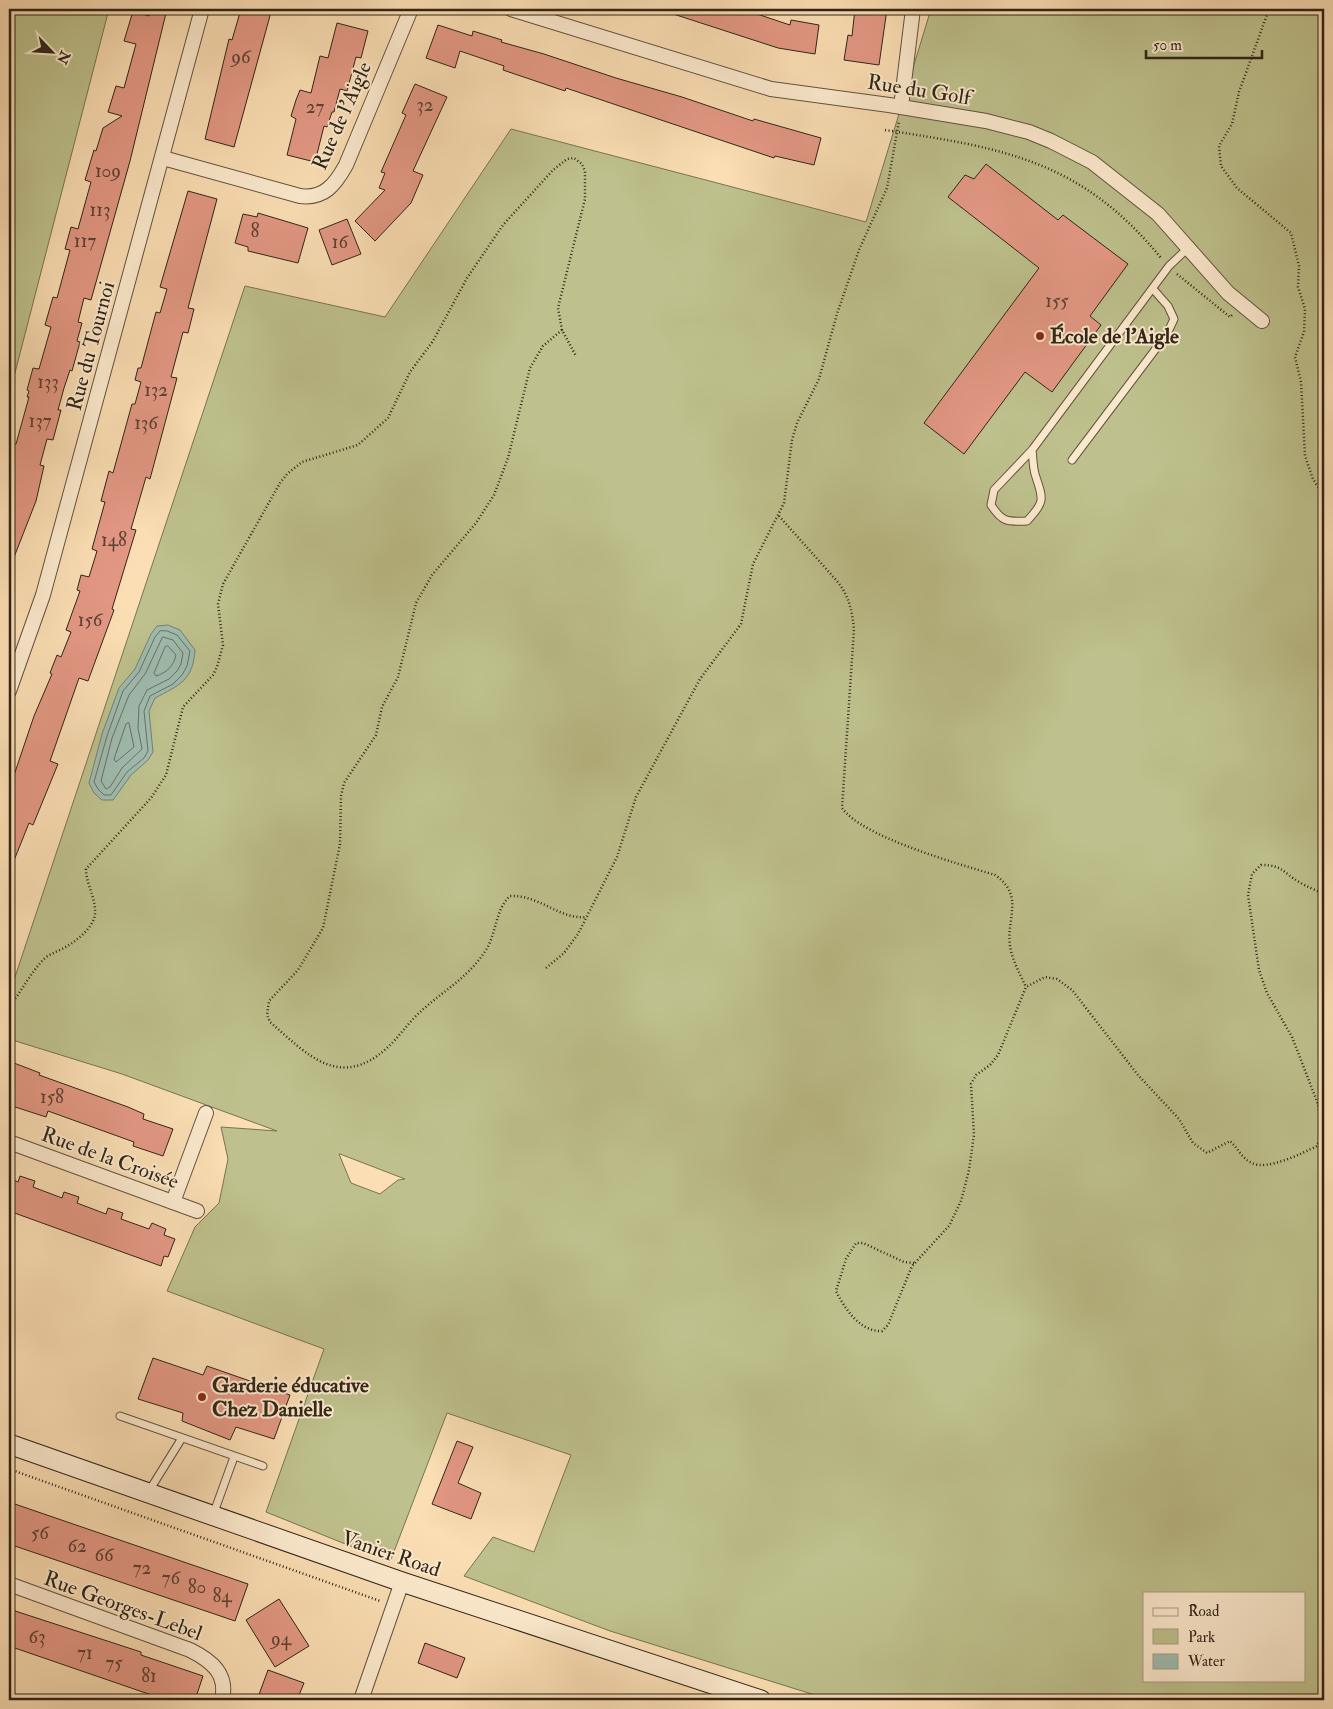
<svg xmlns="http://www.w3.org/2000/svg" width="1333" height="1709" font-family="'IM FELL Double Pica',serif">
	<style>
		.green { fill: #bec18d; stroke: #777353; fill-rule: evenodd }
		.water { fill: #9fbcaf; stroke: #738073 }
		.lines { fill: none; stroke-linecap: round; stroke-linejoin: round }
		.shore { stroke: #687064; stroke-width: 1 }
		.building { fill: #e39884; stroke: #302519 }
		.service-casing { stroke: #635340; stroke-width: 9 }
		.minor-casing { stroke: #635340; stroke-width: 16 }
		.secondary-casing { stroke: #302519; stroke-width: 21 }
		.path { stroke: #302519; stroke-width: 2.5; stroke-dasharray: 1 2.5; stroke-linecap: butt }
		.service { stroke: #fceace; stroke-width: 7 }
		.minor { stroke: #fceace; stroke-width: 14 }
		.secondary { stroke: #fceace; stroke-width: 19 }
		.poi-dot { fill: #8f2418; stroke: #fceace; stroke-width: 2 }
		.labels { text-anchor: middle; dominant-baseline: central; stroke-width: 4; stroke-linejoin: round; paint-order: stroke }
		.number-label { font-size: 19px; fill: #5d4234 }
		.street-label { font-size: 21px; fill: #302519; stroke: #fceace }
		.poi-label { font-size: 21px; font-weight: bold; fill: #302519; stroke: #fceace; text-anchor: start }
	</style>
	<rect width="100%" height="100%" fill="#fbdeb4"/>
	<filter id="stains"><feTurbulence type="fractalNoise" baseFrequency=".004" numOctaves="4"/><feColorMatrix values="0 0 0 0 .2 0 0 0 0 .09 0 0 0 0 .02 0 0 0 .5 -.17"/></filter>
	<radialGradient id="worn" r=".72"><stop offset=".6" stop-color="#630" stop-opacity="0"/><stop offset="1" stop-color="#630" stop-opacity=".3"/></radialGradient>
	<g class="green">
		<path d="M9,9H109L9,396Z"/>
		<path d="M931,9H1324V1700H831L610,1631L464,1576L493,1537L534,1552L571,1455L447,1413L390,1562L266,1512L324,1349L167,1291L195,1227L219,1203L228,1159L221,1127L277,1131L122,1074L9,1039V995L245,286L385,317L511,129L866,222ZM339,1154H340L405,1179L398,1180L380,1194L351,1183ZM1144,1593H1304V1680H1144Z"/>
	</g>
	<path class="water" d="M168,625L180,630L195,650C193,681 179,685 155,698L149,711L153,752L148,760L131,775L113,800H102L94,793L89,783L102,734L119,688L135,669L151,634L157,626Z"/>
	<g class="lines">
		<g class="shore">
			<path d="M167,631L177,635L190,651L187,666L182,675L173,684L150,696L144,711L148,751L144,758L127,772L111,795H104L98,789L94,782L107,736L123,691L139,672L155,637L160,631Z"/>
			<path d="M163,637L173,640L183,653L181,664L177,671L169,679L147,690L139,706L138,728L142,749L122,768L110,787L106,789L101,781L112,738L129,695L145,674Z"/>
			<path d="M168,646L176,655C174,666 166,673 156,676L154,673L165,647Z"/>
			<path d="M129,723L134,747L116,762L114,759L126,724Z"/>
		</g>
	</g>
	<g class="building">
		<path d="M151,9H167L130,161L91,300L84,298L78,322L82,323L77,341L80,342L72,371L70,370L64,388L58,410H61L53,440L47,439L40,465L44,466L36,501L9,570V442L16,444L29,397H27L29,391L27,390L33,368L39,369L51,327L45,325L53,297L57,298L70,250L65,249L71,227L78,229L91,182L85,180L94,150L96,151L103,128L122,116L108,112L116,86L124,88L136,44L124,41L133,11L149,16Z"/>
		<path d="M241,9H258L271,12L234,147L205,139L229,39L232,40Z"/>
		<path d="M664,9H742L790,25L791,20L819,25L815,54L778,48L664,11Z"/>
		<path d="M855,9H887L879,65L844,60L848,35L852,36Z"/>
		<path d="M337,23L368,31L361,58L356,57L347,91L340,89L334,112H332L327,127L324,126L315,162L287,155L296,119L291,116L296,100L300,90L311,93L320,56L328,58Z"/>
		<path d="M438,25L472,36L473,31L502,40L501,42L544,54L616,78L682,97L753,121L754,119L821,138L814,165L775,156L774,158L566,88L565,91L503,70L504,66L460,51L455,68L426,58Z"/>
		<path d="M415,84L447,97L413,171L423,175L411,203L375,241L355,221L385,190L379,188L385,173L381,172L406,115L402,113Z"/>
		<path d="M986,164L1058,220L1063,215L1128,264L1090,316L1101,325L1052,392L1025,372L964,454L924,423L1039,268L948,197L965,175L974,179Z"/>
		<path d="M188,191L217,199L188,308L194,309L188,333L183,332L171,377L177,378L150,479L146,477L131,529L136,530L112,609L114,610L88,681L79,678L50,761L58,764L33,825L29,823L9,873V790L34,716L52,674L50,673L57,655L61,657L71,632L66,630L80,591L77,590L81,575L89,577L97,551L92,549L105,502L101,501L109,471L113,473L132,404H135L141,382L135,380L138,368H141L156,312L160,313L167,289L160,287Z"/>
		<path d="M258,213L308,228L298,263L248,251V247L235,243L243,214L257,217Z"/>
		<path d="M347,219L361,254L332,265L319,230Z"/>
		<path d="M14,1063L40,1073L39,1075L128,1107L144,1114L143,1119L173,1129L163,1156L133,1146L134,1142L48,1111L46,1117L9,1105V1076Z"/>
		<path d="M20,1176L35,1181L33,1187L62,1198L64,1192L79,1197L77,1203L106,1214L108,1208L123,1213L121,1219L149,1229L152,1223L166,1229L164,1235L175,1239L168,1257L164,1256L161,1266L9,1211V1178L18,1182Z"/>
		<path d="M153,1358L203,1375L207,1366L290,1395L274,1439L236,1427L230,1440L182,1421L183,1413L138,1399Z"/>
		<path d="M457,1441L473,1447L458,1483L481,1493L471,1519L432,1504Z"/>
		<path d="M9,1502L248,1584L235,1621L9,1544Z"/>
		<path d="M279,1599L309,1646L275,1667L246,1620Z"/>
		<path d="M9,1609L141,1652V1655L203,1676L195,1700H166L9,1646Z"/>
		<path d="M425,1643L465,1658L457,1678L418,1663Z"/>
		<path d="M268,1670L304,1683L297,1700H257Z"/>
	</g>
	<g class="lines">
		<defs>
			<g id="service">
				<path d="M1032,450C1033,458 1033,467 1035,474C1043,499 1046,501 1027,521C1007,522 1002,522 991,505L994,490L1032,450L1169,266L1188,248"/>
				<path d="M1072,460L1167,334L1174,319L1168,306L1153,289"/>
				<path d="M120,1416L263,1466"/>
				<path d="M149,1491L182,1438"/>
				<path d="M213,1515L234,1457"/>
			</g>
			<g id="minor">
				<path d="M511,9L771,89L889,105L986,121L1029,132L1051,141L1092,162L1158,214L1228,293L1262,321"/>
				<path d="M901,107L913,9"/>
				<path d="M163,158L300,196C324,199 335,185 346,165L411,9"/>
				<path d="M9,691L43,595L202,9"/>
				<path d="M9,1142L197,1211"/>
				<path d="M173,1202L206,1113"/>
				<path d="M9,1584L190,1650C212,1661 228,1674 222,1700"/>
				<path d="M361,1700L402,1582"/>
			</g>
			<path id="secondary" d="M9,1444L402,1582L761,1700"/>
		</defs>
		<use href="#service" class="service-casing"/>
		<use href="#minor" class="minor-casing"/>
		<use href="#secondary" class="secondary-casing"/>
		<g class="path">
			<path d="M1269,9L1239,92L1232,124L1219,146L1221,166L1237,188L1291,233L1299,266L1298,287L1305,309L1304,332L1295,357L1301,382L1305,456L1313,479L1324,496"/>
			<path d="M885,130C1003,148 1081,160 1161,258"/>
			<path d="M1177,274L1230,317L1233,314"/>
			<path d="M562,330L543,346L530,368L508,458L494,495L476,523L432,575L416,603L398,677L382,707L376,735L344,783L341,796L340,844L323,928L298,970L269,1001L267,1015L270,1022C307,1054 339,1091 387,1048C399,1037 408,1023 420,1012C443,991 469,977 486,950C497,932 495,910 510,896C541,895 559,920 587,917"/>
			<path d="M779,516L837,581C849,596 852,610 854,629L842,808C862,837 959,864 995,875C1025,896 1006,918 1010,946C1012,960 1020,974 1026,987"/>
			<path d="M546,968L564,953L578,934L617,857L636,797L700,679L741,624L753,564L784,503L792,440L797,423L819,379L837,314L859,250L887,188L899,121"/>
			<path d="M9,1007C22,991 30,973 45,958C50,954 56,952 62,949C74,943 94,928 95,914C96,898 86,884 86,869L151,798L166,775L183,707L213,675L217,667L223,645L218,604L223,584L280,483L287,474L302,462L358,445L388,418L410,372L433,341L467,278L503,225L553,170L567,159L574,158L582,164L585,171V199L558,308L562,330L576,356"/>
			<path d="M914,1263L904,1262L863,1243H856L846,1259L836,1291C845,1309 860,1332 882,1331L888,1325L912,1266L949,1226L961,1201L969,1170L974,1135L971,1084L976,1075L990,1065L998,1055L1026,987L1045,977L1057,979L1072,990L1138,1075L1179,1119L1193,1143L1207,1153L1230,1141C1238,1148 1242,1159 1252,1163C1267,1171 1303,1153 1317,1146L1322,1133L1318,1104L1292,1037L1267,993L1259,970L1248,895L1252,874L1261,865C1283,865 1282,872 1299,882C1307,887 1316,890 1324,894"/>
			<path d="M9,1469L380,1601"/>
		</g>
		<use href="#service" class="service"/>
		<use href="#minor" class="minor"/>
		<use href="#secondary" class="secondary"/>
	</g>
	<g class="poi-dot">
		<circle cx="1040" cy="336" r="5"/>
		<circle cx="202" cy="1397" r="5"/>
	</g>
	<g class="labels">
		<g class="number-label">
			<text x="241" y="57">96</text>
			<text x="425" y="105">32</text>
			<text x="315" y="107">27</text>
			<text x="108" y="171">109</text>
			<text x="100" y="210">113</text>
			<text x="255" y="231">8</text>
			<text x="85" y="241">117</text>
			<text x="340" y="242">16</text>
			<text x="1057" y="301">155</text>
			<text x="48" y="382">133</text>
			<text x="156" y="390">132</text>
			<text x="40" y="421">137</text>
			<text x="146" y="423">136</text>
			<text x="114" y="540">148</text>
			<text x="90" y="620">156</text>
			<text x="52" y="1097">158</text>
			<text x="40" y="1533">56</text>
			<text x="77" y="1546">62</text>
			<text x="104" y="1555">66</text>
			<text x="142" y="1568">72</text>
			<text x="171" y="1578">76</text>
			<text x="197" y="1587">80</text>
			<text x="222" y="1596">84</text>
			<text x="37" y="1637">63</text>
			<text x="281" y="1639">94</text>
			<text x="85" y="1653">71</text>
			<text x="114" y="1663">75</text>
			<text x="149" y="1676">81</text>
		</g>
		<g class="street-label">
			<text transform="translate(919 90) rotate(9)">Rue du Golf</text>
			<text transform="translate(342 116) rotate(-66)">Rue de l'Aigle</text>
			<text transform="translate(91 346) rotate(-75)">Rue du Tournoi</text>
			<text transform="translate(110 1158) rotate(20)">Rue de la Croisée</text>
			<text transform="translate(391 1554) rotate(19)">Vanier Road</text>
			<text transform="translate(123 1606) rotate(20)">Rue Georges-Lebel</text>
		</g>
		<g class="poi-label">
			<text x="1050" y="336">École de l'Aigle</text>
			<text x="212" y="1385">Garderie éducative<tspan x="212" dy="24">Chez Danielle</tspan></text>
		</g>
	</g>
	<rect width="1333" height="1709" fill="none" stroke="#fbdeb4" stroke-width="30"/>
	<rect x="10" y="10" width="1313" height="1689" fill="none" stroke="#302519" stroke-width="2.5"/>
	<rect x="15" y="15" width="1303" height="1679" fill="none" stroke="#302519"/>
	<rect x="1143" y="1592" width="162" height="90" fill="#fceace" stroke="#aa9b86"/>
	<rect x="1153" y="1608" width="25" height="8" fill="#fceace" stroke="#aa9b86"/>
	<text x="1188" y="1616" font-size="15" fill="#302519">Road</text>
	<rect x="1153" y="1629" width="25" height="15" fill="#bec18d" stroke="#aa9b86"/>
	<text x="1188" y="1642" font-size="15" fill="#302519">Park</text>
	<rect x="1153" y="1654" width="25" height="15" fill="#9fbcaf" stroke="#aa9b86"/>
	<text x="1188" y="1666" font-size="15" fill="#302519">Water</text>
	<g transform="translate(52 52) rotate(115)" stroke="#fceace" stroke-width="4" paint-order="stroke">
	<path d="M0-4L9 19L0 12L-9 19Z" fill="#302519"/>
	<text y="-8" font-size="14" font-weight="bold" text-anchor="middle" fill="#302519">N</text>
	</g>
	<path d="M1146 50v8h116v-8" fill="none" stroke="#302519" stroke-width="2.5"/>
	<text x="1153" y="50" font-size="15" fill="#302519" stroke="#fceace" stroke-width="4" paint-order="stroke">50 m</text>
	<rect width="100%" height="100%" filter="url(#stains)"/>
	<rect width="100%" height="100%" fill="url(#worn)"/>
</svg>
